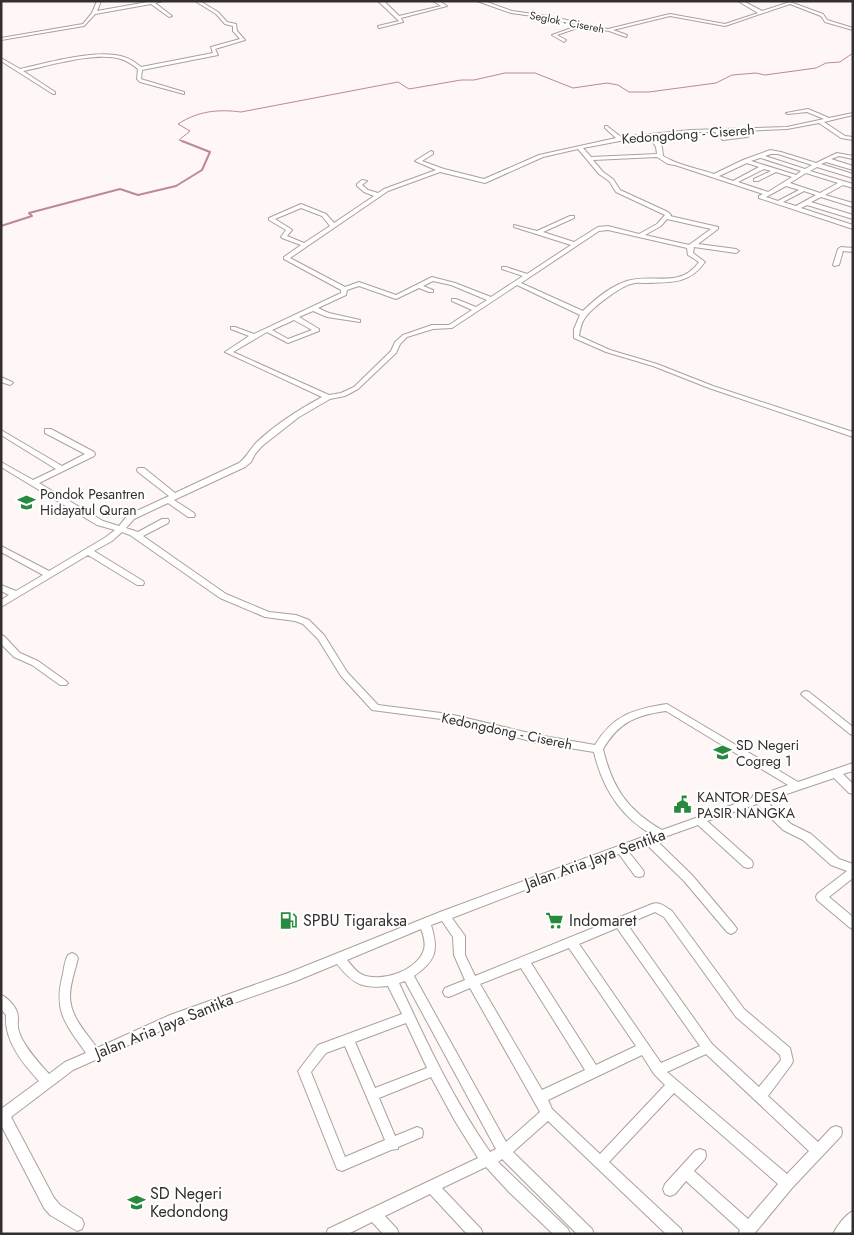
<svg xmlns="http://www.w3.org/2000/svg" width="854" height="1235" font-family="Jost,sans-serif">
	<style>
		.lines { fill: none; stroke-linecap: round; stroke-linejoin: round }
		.stream-far1 { stroke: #be879c; stroke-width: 1 }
		.stream { stroke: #be879c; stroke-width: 2 }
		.minor-casing { stroke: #aba19d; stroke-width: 2 }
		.minor { fill: #fff; fill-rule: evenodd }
		.labels { text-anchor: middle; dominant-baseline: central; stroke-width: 4; stroke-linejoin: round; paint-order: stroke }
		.far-street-label { font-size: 11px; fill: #332f2e; stroke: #fff }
		.street-label { font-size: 14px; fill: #332f2e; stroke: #fff }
		.poi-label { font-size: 14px; fill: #332f2e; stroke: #fff; text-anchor: start }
		.near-street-label { font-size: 16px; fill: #332f2e; stroke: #fff }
		.near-poi-label { font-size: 16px; fill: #332f2e; stroke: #fff; text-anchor: start }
	</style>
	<rect width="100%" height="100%" fill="#fef7f5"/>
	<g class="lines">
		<path class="stream-far1" d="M185,142L179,140L190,131L178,124C198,111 218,109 241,112L398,82L409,89L461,80H474L505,73H535L573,88L607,83L618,85L629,92H649L716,83L732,75L756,73L765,75L816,68L826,63L840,62L853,53"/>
		<path class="stream" d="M1,226L32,216L29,213L120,189L138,195L176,186L202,170L210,152L182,141"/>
		<defs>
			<g id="minor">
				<path d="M97,1H101L97,11L153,1H163L155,3L172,16L169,17L151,4L95,14L84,26L1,40V38L83,24L92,13Z"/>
				<path d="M195,1H200L218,12L227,22L236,24L237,31L245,40L215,49L218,55L142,70L141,79L144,80L184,92V94L140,82L137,79L138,69C133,65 127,61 121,59C96,51 48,66 23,71L55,92V94H53L1,61V58L20,69C47,63 98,48 124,57C131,59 136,63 141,67L213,53L211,47L240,39L233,31V26L225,24L216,14Z"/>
				<path d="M378,1L385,2L399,16L441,6L433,1H439L447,6L401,18L403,22L379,28L378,26L399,21Z"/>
				<path d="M477,1H484L512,11L548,16L608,29L670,14L725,24L758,13L738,1H743L762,11L790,2L823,14L827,20L853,28V30L825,22L821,16L790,4L725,26L670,16L613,30L627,35L626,37L609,31L583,26L557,35L566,40L564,42L552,35L580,25L548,18L511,13Z"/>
				<path d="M808,109L829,118L853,113V115L824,122L845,136L853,137V140L841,138L819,123L787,129L720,132L724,136L749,135V136L747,137L723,140L715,132H691L654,137L662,147L663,156C675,164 699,169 714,174L743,160L770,150L781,152L816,163L837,153L853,156V159L839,156L831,159L853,166V170L826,162L821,164L853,174V178L817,167L810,171L853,184V188L843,185L825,195L853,203V207L821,197L811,202L853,215V219L807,205L801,208L853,225V229L759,198V196L763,194L675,165L668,164L657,157L593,160L603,172L613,179L620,190L668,212L671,215L670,216L718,227V229L698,244L736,249L739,251L736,253L694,247L693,253L705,262C689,284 672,282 647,283C642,283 636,282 631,284C621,286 590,309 585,318C581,323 580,330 579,336L610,350L657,364L713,386L853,432V437L709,388L653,366L606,352L574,338V329L580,315L517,285L452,328L433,329L407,337L400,344L396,353L358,389L345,396L330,399L299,417L262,446L255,454L251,462L245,467L174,500L194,513L195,515L194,517H188L168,503L134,519L126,528L138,532L162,519H168L169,521L168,523L143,536L226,594L269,612L296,615L309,620L324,635L347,672L378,705L449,714L538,735L595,745C613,715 634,709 667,704L798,782L853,763V771L843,774L853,784V794L849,793L834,778L766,801L791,824L811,834L839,859L853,864V878L829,897L853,917V929L849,927L817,900L816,897L817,894L847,871L831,865L803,840L783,830L757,804L707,821L752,861L753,864L752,867L748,868L744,867L698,825L656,840L692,875L735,926L737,929L735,932L731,934L727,932L684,881L646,844L628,851L643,870L644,873L643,876L639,877L635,876L619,854L452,918L465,936V955L475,976L652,904C659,901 666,907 672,911L744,1009L790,1048L793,1061L791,1065L768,1096L818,1142L831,1128L836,1126L841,1128L842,1132L841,1136L792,1188L754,1234H738L740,1230L686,1181L675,1194L670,1196L665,1194L663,1189L665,1184L695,1151L700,1149L705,1151L706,1155L705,1159L694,1171L748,1219L778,1184L674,1093L609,1162L681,1229L683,1234H666L548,1121L513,1152L592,1229L594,1234H577L502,1159L498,1162L568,1229L570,1234H553L509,1192L486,1167L442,1188L481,1229L483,1234H467L430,1194L385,1216L397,1229L399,1234H383L372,1222L348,1234H326L328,1229L478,1158L455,1121L431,1077L379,1098L395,1136L417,1127L422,1129L423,1133L422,1137L398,1147V1149L391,1150L342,1171L337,1169L298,1071L318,1045L402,1014L388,986C362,989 353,984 337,964L296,981L178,1023L73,1070L11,1117L54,1198L60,1205L82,1219L84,1224L82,1229L77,1231L50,1215L44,1208L1,1125V1109L39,1081C22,1063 4,1040 6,1015L1,1009V995C7,997 15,1006 17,1012C18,1014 18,1017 18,1020C17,1026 19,1033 22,1039C29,1052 39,1063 49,1074L65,1062L86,1053C65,1023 53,1011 63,974C64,967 65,960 68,955L72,953L76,955L78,958C75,971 70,984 70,996C70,1017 86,1032 97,1048L170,1015L288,973L440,912L651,834C620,816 602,787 594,752L538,743L449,720L372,710L341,676L318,639L303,624L295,621L265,617L220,598L130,535L122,532L112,541L94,551L143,581L144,583L143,585H137L88,555L1,607V600L9,595L1,591V585L16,591L43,575L1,552V546L49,571L106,537L115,530L97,525L1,467V462L33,480L56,469L1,435V430L62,466L85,454L45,433V429H51L94,452L95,454L94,456L39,483L103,521L119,526L128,515L169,496L138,472L137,470L138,468H144L175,493L239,463C247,457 250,449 257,442C276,424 300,409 322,397L225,352L249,336L231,329V327H235L254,334L341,293V290L284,259V257L301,245L282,238L281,237L286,230L269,220V218L301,204L326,214L334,223L374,196L364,192L357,186V184L362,180L367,181L362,185L368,190L378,193L384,189L436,170L415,161L431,151L433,152V154L422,161L444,169L484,179L539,155L616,138L605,128V126H607L621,137L691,130L787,127L824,119L807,112L788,114L786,113ZM649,137L656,147L657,154L591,157L583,148L620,141ZM578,149L599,174L609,181L616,192L665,215L657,224L639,234L608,226L598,227L574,242L543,232L574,218V216H570L537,231L514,225V227L571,245L527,274L506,267H502V269L523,276L491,297L455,283L432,277L396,295L359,282L345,287L290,258L388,191L440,172L485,183L543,157ZM771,154H778L812,165L805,169L765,156ZM760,158H761L801,171L796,175L751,161ZM747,163L759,167L733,181L719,176ZM764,169L771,171L754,179V181H758L776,172L792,177L768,192L738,182ZM806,173L838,183L820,193L790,183ZM786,186L799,190L778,201L766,197ZM804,191L816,195L796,206L783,202ZM301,208L322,216L330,226L304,243L287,236L292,230L291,229L275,219ZM667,219L711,229L689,245L645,235L661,226ZM608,230L687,248L688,255L699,262C680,289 652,273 627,281C611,286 594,300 583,311L521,283L599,231ZM433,281L451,285L487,300L476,307L456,299H452V301L472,310L449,325H432L403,335L395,342L391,351L354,387L341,393L329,395L233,352L267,332L288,343L319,331V329L299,317L313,311L327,317L360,322V320L329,313L318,308L346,295L347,290L359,286L396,299L419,288L429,292H433V290L423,286ZM294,320L312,330L288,339L272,330ZM666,711L788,785L760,795H753L752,798L662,830C627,810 612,787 603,749C619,722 636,715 666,711ZM655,912L664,917L736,1017L780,1055L781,1060L759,1087L712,1044L627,924ZM442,921L453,937L454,955L465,980L445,988L443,992L445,996L449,997L470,988L540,1112L506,1142L414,976C436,961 439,950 431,925ZM617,928L700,1046L661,1063L579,944ZM421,929C423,935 426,942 424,949C419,970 380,984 361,974C355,971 351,964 347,960ZM569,948L636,1046L596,1065L531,963ZM521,968L585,1070L542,1090L480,984ZM405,981L496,1149L490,1152C453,1099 426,1041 399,983ZM406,1023L427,1068L375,1088L355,1042ZM345,1046L385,1140L345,1157L311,1072L326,1053ZM706,1054L809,1151L787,1174L667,1072ZM642,1055L654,1074L665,1085L600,1154L552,1109L548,1100Z"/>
				<path d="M841,247L853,248V252L843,251L839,265L834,266L833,265L838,249Z"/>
				<path d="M1,377L12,382L13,383L10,385L1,382Z"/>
				<path d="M1,635L4,636L20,653L38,661L66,681L68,683L66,685H60L32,665L14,657L1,644Z"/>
				<path d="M806,691L809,692L853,727V735L850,734L803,696L801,694L803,692Z"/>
				<path d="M853,1211V1229L849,1234H833C837,1226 845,1215 853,1211Z"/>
			</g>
		</defs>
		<use href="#minor" class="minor-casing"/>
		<use href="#minor" class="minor"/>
	</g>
	<defs>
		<symbol id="school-bare" viewBox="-9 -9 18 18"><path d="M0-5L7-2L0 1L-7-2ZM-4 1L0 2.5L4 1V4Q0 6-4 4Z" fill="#278a3e" stroke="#fff" stroke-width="2.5" paint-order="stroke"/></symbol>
		<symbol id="civic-bare" viewBox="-9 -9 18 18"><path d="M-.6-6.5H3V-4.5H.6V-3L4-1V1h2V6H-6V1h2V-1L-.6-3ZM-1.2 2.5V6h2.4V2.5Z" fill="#278a3e" stroke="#fff" stroke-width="2.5" paint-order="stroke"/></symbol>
		<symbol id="fuel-bare" viewBox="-9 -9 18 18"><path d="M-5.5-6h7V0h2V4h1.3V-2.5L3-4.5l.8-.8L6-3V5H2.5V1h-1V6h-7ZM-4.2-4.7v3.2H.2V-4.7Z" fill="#278a3e" stroke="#fff" stroke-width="2.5" paint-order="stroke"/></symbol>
		<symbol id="supermarket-bare" viewBox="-9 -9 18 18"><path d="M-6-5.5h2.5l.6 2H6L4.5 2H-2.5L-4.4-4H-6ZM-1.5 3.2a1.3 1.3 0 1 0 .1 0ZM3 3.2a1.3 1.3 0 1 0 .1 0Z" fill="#278a3e" stroke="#fff" stroke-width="2.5" paint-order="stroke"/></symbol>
	</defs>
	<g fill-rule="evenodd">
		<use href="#school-bare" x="14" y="490" width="25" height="25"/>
		<use href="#school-bare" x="710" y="740" width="25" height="25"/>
		<use href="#civic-bare" x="670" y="792" width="25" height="25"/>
		<use href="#fuel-bare" x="276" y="908" width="25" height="25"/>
		<use href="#supermarket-bare" x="542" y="908" width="25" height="25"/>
		<use href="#school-bare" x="124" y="1190" width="25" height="25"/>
	</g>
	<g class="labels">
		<g class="far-street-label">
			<text transform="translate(567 22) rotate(11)">Seglok - Cisereh</text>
		</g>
		<g class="street-label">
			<text transform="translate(688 134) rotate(-4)">Kedongdong - Cisereh</text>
			<text transform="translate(507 731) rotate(12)">Kedongdong - Cisereh</text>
		</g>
		<g class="poi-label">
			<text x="40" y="494">Pondok Pesantren<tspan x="40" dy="16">Hidayatul Quran</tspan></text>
			<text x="736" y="745">SD Negeri<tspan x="736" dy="16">Cogreg 1</tspan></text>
			<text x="697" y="797">KANTOR DESA<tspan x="697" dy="16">PASIR NANGKA</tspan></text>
		</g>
		<g class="near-street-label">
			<text transform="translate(595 859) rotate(-20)">Jalan Aria Jaya Sentika</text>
			<text transform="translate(164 1026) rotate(-22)">Jalan Aria Jaya Santika</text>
		</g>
		<g class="near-poi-label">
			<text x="303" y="920">SPBU Tigaraksa</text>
			<text x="569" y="920">Indomaret</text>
			<text x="150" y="1193">SD Negeri<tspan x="150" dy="18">Kedondong</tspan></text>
		</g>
	</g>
	<rect width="854" height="1235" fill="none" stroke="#332f2e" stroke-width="5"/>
</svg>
